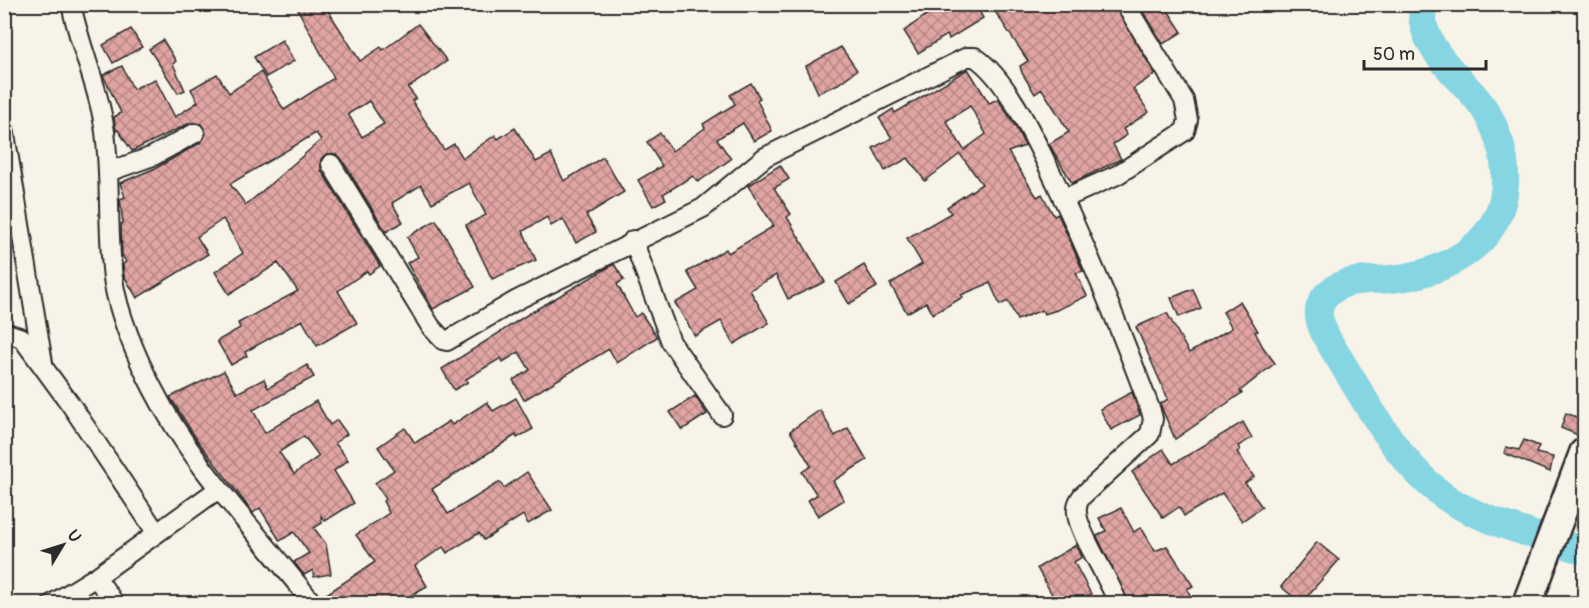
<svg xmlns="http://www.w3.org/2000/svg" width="1589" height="608" font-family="Pangolin,sans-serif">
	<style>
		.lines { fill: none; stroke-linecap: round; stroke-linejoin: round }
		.river { stroke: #86d5e2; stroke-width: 28 }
		.building { fill: url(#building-cross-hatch); stroke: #2b2b2b; stroke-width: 1.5; fill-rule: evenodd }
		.street-casing { stroke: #2b2b2b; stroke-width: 22 }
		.primary-casing { stroke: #2b2b2b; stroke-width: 33 }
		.street { stroke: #f7f3e8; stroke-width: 18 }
		.primary { stroke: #f7f3e8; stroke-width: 28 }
	</style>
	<defs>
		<pattern id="building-cross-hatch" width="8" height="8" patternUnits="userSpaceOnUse" patternTransform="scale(1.5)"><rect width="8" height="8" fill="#e0a5a3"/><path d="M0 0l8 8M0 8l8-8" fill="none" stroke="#b68785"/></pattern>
	</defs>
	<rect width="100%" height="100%" fill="#f7f3e8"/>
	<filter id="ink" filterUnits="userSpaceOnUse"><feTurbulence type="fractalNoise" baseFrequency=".0167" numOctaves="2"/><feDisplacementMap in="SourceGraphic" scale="12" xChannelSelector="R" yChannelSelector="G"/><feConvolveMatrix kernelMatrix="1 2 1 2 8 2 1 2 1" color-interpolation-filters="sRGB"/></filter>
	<g filter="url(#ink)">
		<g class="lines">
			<path class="river" d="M1422,4C1419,46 1452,69 1477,99C1497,123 1509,161 1504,193C1496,248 1441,274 1391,279C1371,281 1347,277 1330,292C1323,297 1318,307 1319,316C1322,335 1336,352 1345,368C1375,417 1408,478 1460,506C1498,526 1544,537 1584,551"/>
		</g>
		<g class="building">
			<path d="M295,4H324L360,61L381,47L383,50L418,24L447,61L408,88L416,98L412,101L444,150L454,144L463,158L495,135L498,139L515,128L536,162L551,154L564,181L603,157L624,192L586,215L596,232L576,243L563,219L551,226L547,217L523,231L536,260L492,279L466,225L486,215L469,183L432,203L421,185L392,203L403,222L386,232L341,158L336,154H326L321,159V170L380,266L369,274L367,271L338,291L357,323L317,346L302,320L245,352L247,356L231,365L217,341L240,328L238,323L298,291L278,263L229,294L215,272L243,253L223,219L197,237L208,254L137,298L124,276L123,264L126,262L122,255L121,224L123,223L120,199L125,197L120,183L158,167L200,143L206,133L201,124L190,123L132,151L118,130L116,131L114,117L121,113L103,75L122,66L133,89L155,79L175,117L198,102L191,89L217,74L229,93L261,72L284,110L334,78ZM369,101L384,124L362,137L348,114ZM316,133L321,140L246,205L230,184Z"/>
			<path d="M942,4H975L983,18L949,39L947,35L918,53L904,31Z"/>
			<path d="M990,4H1114L1155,74L1133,89L1149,112L1123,129L1127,135L1113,144L1121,159L1072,183L1049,144L1069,132L1042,89L1035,94L1022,73L1020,66L1028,61Z"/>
			<path d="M1139,4H1156L1161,12L1167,9L1182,32L1163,44Z"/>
			<path d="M131,29L142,47L113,63L103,45Z"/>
			<path d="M163,40L176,61L173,64L185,90L178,93L149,49Z"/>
			<path d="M282,40L294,61L266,77L254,57Z"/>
			<path d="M841,47L857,70L838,84L818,93L806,66Z"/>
			<path d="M968,69L989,103L998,99L1014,124L1025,146L1008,152L1037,197L1042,194L1054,216L1058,214L1083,271L1076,273L1087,296L1057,310L1044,314L1042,310L1017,320L1008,301L1000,305L990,283L961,295L963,297L933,314L926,302L907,313L890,284L922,264L907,238L951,213L947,207L982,184L960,154L925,181L908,158L885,171L873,148L892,138L879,118L893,109L895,113ZM970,106L986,134L964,150L946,121Z"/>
			<path d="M751,83L760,98L757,100L772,131L754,141L743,123L717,139L731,159L698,182L693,176L663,194L666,199L653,206L638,180L662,166L647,142L660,133L672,151L705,128L703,124L735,104L730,95Z"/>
			<path d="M780,165L789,179L774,188L791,214L787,217L825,282L788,299L776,275L750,290L769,323L734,344L721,321L695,336L675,303L698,290L687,272L726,249L728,253L774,226L748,186Z"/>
			<path d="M436,220L475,287L433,309L407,263L418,257L407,237Z"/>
			<path d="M614,264L624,280L617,284L635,317L641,313L657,337L617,363L609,349L524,400L513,380L530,370L519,352L503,362L501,358L466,379L468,382L454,390L442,369L530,313Z"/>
			<path d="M864,265L877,287L849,304L836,282Z"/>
			<path d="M1193,289L1201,308L1179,317L1171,298Z"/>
			<path d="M1240,301L1258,331L1255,332L1263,347L1275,363L1240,391L1242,393L1175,439L1160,404L1168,399L1136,327L1167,313L1189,353L1232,328L1223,312Z"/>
			<path d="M307,365L314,377L253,410L265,433L316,401L330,425L337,420L347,434L335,443L348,460L334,471L354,503L325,521L321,516L322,523L314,528L326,544L331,574L314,577L313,570L304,575L294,562L309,553L294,532L280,541L260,508L253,513L197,440L170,397L224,371L237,393L264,379L268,388ZM304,436L319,456L294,474L279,452Z"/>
			<path d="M1132,392L1140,415L1111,430L1100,409Z"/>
			<path d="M695,396L707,414L682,430L670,412Z"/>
			<path d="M516,398L533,429L517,438L516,435L432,489L448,514L500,482L504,488L527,472L552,510L528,524L523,515L484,540L479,533L447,553L443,547L415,566L427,586L398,603H324L322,597L375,562L356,535L389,513L383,501L386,499L375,483L394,470L378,447L405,428L415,443L449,421L452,425L487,402L493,411Z"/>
			<path d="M820,410L835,436L848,428L867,460L833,481L844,500L818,516L808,500L817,495L802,472L811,466L790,431Z"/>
			<path d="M1566,413L1584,420L1578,435L1561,428Z"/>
			<path d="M1243,422L1252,438L1238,446L1240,450L1237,452L1254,477L1245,483L1262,507L1242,521L1222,493L1184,516L1179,507L1163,518L1132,472L1163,449L1173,464Z"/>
			<path d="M1524,440L1539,446L1536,453L1553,457L1550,472L1504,453L1506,447L1519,450Z"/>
			<path d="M1121,508L1134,532L1141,527L1155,551L1167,546L1193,586L1187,589L1194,603H1175L1172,597L1157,603H1129L1097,536L1106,531L1099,518Z"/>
			<path d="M1317,542L1339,560L1301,603L1281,587Z"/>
			<path d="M1076,545L1082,557L1074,562L1091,594L1074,603H1057L1037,568Z"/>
		</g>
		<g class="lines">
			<defs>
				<g id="street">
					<path d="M71,4C80,48 99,88 105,132C111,180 107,229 113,278C117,311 137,359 153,389C194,470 258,532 313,604"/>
					<path d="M4,128L43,363"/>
					<path d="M331,164L431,327L443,340L447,341L517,300L703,208L765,157L967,57H975C1009,80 1038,146 1056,183C1091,258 1122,333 1151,411L1153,419L1150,434L1082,496C1078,501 1076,506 1077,513C1078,533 1110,579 1118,604"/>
					<path d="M108,172L153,156L195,133"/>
					<path d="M1063,199L1117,175L1185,131L1188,120L1184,100L1125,4"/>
					<path d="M633,240L671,342L722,415"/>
					<path d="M4,332L22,338L71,405L156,532"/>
					<path d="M96,577L115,604"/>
					<path d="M52,604L96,577L217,490"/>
				</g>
				<path id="primary" d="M1527,604L1584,453"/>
			</defs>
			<use href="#street" class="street-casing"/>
			<use href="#primary" class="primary-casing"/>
			<use href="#street" class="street"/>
			<use href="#primary" class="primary"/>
		</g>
	</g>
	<rect width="1589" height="608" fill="none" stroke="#f7f3e8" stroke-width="24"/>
	<rect x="12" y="12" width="1565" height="584" fill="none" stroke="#2b2b2b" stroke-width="2" filter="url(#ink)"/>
	<g transform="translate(63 545) rotate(52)" stroke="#f7f3e8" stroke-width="4.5" paint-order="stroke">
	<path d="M0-4.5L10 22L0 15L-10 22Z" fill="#2b2b2b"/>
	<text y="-9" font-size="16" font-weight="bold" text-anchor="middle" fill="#2b2b2b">U</text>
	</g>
	<path d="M1364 60v9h122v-9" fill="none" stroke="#2b2b2b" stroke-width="3"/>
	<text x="1373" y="60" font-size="18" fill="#2b2b2b" stroke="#f7f3e8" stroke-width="4.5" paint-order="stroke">50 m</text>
</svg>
